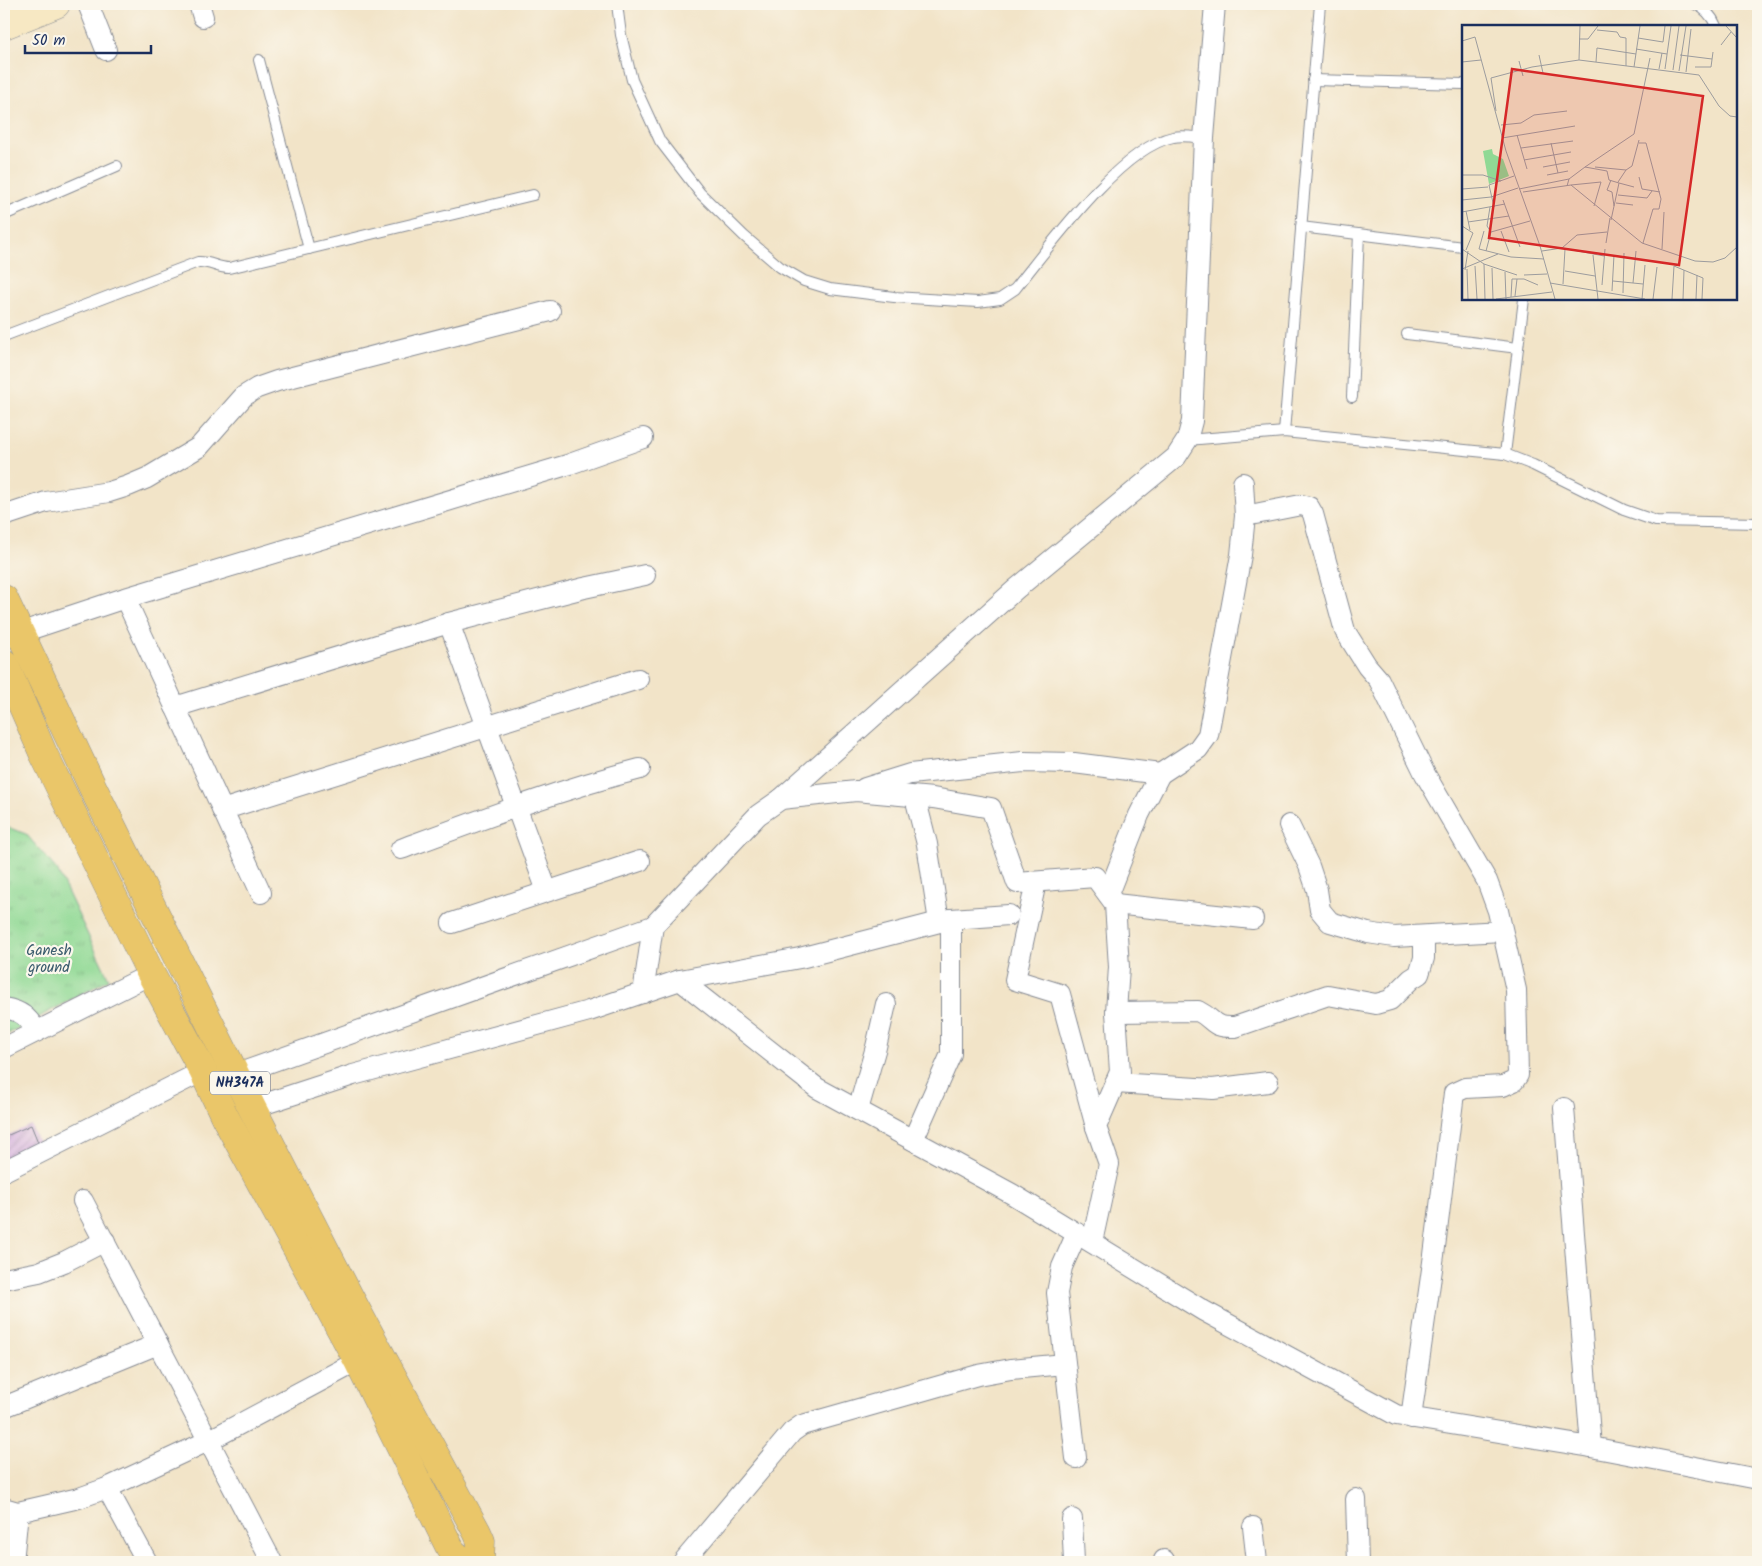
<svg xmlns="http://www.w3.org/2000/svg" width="1762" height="1566" font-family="Kalam,sans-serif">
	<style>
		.grass { fill: url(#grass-tufts); stroke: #568479 }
		.building { fill: url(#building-hatch) }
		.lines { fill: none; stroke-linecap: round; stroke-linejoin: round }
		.lane-casing { stroke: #868a93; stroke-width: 12 }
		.street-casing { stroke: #868a93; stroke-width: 22 }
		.secondary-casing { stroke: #868a93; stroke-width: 29 }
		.highway-casing { stroke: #868a93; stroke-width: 29 }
		.lane { stroke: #fff; stroke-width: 10 }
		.street { stroke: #fff; stroke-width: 20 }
		.secondary { stroke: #f7e8c3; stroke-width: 28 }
		.highway { stroke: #eac669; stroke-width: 28 }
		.labels { text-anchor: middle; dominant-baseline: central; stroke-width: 4.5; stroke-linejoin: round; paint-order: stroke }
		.shield { fill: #fbf7ec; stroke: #5e6b89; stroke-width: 1 }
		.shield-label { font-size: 14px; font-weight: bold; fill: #1b2f5e }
		.park-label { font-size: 15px; fill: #385a6c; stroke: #fbf7ec }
		.inset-road { fill: none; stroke: #9c9c9e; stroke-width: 1 }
		.view { fill: #d62828; fill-opacity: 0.15; stroke: #d62828; stroke-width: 2.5 }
		.inset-edge { fill: none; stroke: #1b2f5e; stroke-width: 2.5 }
	</style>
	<defs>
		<pattern id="grass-tufts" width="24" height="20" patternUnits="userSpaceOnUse" patternTransform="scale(1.25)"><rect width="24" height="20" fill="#90d994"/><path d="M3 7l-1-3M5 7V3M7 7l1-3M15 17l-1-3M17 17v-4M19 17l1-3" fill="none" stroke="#7cbb82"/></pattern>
		<pattern id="building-hatch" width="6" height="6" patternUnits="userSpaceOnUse" patternTransform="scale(1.25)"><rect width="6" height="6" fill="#cda2db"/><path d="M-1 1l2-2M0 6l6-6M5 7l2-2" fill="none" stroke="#a684b5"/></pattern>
	</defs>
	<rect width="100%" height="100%" fill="#fbf7ec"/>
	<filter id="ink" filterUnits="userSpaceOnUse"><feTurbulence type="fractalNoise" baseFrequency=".02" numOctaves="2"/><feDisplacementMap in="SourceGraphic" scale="10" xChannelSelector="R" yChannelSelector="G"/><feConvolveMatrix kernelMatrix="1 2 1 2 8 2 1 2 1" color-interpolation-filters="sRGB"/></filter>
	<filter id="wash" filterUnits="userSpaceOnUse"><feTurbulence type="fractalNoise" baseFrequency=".0096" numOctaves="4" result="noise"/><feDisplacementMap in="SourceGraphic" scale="20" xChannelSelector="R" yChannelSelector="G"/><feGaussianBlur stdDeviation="1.12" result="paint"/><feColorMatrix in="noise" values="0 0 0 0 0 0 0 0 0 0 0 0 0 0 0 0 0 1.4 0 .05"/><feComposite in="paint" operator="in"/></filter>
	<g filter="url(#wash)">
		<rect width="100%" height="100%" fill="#f2e4c8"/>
		<path class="grass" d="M4,826L26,834L57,870L109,979L4,1036Z"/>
		<g id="blocks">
			<path class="building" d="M31,1125L42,1152L4,1171V1137Z"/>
		</g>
	</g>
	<g filter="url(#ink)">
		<use href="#blocks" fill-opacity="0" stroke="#868a93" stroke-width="1"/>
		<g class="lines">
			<defs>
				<g id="lane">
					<path d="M617,4L621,35L632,80L660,141L700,193L744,236L780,267L804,281L830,289L894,297L978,302L1000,299L1015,289C1049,247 1120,148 1173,137C1184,135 1194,137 1204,138"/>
					<path d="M1695,4C1704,8 1712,16 1716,26"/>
					<path d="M259,60L309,249"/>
					<path d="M1313,80L1463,84"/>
					<path d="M4,215L117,166"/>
					<path d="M1301,227L1463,247"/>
					<path d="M1407,334L1518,348"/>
					<path d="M4,336L198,262C209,261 218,268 229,268L533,195"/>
					<path d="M1352,397L1359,234"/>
					<path d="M1284,432L1320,4"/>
					<path d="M1187,440L1284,432L1505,454L1533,465L1624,510L1656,521L1758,523"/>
					<path d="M1505,454L1524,299"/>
				</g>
				<g id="street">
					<path d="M88,4L106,50"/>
					<path d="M199,4L203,17"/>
					<path d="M4,516L46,502L109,492L128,486L147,478L199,447L244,396L257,388L277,381L550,311"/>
					<path d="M1245,516L1301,505L1309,507L1313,514L1345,631L1367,666L1379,680L1425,774L1487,881L1498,911L1516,990L1518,1075L1514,1081L1503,1086L1465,1088L1454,1093L1434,1255L1411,1418"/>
					<path d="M125,598L261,893"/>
					<path d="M449,623L547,891"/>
					<path d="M4,638L125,598L567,465L643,438"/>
					<path d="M175,707L449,623L584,588L645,575"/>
					<path d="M1160,774L1198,749L1208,735L1241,555L1245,516L1243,483"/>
					<path d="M865,788L910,774L1023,762L1074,763L1160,774L1139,815L1108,894"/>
					<path d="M915,797L927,844L939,922"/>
					<path d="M781,799L1016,589L1176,457L1187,440L1192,421L1204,138L1215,4"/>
					<path d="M222,810L638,679"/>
					<path d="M1289,825L1309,866L1317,890L1320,910L1330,922L1368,933L1394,937L1502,931"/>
					<path d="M401,849C479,820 558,790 640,769"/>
					<path d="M1036,882L1015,980L1060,994L1096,1127"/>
					<path d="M1115,904L1253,919"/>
					<path d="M951,919L1009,915"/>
					<path d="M452,923L640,861"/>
					<path d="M680,980L800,958L951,919V1054L913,1140"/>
					<path d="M643,993L653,926L758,815L781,799L856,791L933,798L991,808L1017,883L1095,877L1115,904L1119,967L1116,1012L1120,1072L1096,1127L1109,1164L1092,1242"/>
					<path d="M4,1008C22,1011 27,1017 37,1031"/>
					<path d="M1116,1012L1198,1011C1216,1020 1211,1028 1235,1027L1328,995L1376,1004L1390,1000L1411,979L1419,974L1424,958V936"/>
					<path d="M4,1048L151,974"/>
					<path d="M223,1079L653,926"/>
					<path d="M1115,1083L1213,1089L1268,1082"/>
					<path d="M252,1108L353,1075L589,1011L680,980L817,1088L1012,1194L1204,1311L1396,1415L1591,1447L1758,1479"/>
					<path d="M1564,1108L1591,1447"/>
					<path d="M858,1110L876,1047L886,1004"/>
					<path d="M4,1171L203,1071"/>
					<path d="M83,1201L272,1562"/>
					<path d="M4,1279L39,1272L64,1262L105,1241"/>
					<path d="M4,1407L158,1344"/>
					<path d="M1076,1458L1057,1293L1062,1267L1077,1233"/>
					<path d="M107,1488L147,1562"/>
					<path d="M1356,1499L1358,1562"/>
					<path d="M4,1508L18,1512L79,1498L107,1488L208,1441L358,1361"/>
					<path d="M1072,1519L1074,1562"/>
					<path d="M1253,1527L1257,1562"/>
					<path d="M1164,1560V1562"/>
					<path d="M13,1562L18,1512"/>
					<path d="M683,1562L792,1432L802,1425L978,1375L1011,1369L1065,1364"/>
				</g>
				<path id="secondary" d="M4,25L56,4"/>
				<g id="highway">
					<path d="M4,599L94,790L252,1108L350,1298L477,1532L481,1541L480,1562"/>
					<path d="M4,663L43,753L151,974L203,1071L225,1117L358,1361L452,1552L464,1562"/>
				</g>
			</defs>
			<use href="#lane" class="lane-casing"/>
			<use href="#street" class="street-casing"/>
			<use href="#secondary" class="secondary-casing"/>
			<use href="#highway" class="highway-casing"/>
			<use href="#lane" class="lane"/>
			<use href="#street" class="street"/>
			<use href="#secondary" class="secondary"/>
			<use href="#highway" class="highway"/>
		</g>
	</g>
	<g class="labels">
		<rect class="shield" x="210" y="1071.5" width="60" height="23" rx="4"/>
		<g class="shield-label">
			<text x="240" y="1083">NH347A</text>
		</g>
		<g class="park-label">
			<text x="49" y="951">Ganesh<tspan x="49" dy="17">ground</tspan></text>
		</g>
	</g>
	<g transform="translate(1462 25)">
		<rect width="275" height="275" fill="#f2e4c8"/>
		<path d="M30,124L31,129L41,134L47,151L27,159L21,126Z" fill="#90d994"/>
		<path class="inset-road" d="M264,1L275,13M135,5L155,7L158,12L164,13V41M176,13L201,17L203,1M117,14H126L136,1M0,16L13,12L44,126L78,221L93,274M259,20L269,7M174,24L205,29M77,30L81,48M218,30L250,34M117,35L118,1M57,36L61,51M0,37L19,35M134,37L135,23L174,29M172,42L178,1M233,42H249L251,27M197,44L200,28M203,44L209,1M211,45L217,1M217,46L224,1M224,47L229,4M34,86L29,53L70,42L117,35L237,50L257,81L268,91L275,92M39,100L59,98L72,90L105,86M55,110L65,144M40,113L113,101M89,118L96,148M177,118H184L199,174L197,184H191L181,218M59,123L111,116M62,135L109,127M81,142L108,137M123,142L172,109L188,33M133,142L164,145L156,157M164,145L170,141L177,115M0,150H21L39,156M85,150L106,146M177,152L180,164L198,167M149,155L145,165L150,167L152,181M157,158L172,162M109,160L139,157L132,181M105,161L107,154L123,142L145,146L147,155L157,158L149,195M0,164L26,162M57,164L107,154M61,167L109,160L180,218L233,236L251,237L263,233L275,222M156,170L185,173L190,166M0,175L29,172L56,163M41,175L58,222M154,178L171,180M28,182L25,201L29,207L68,196M32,182L27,160L52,151M4,186L8,205M0,187L43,179M6,197L47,191M0,201L11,208L4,225M22,206L17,224L49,232L82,234M39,206L47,227M144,218L148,193M100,223L115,210L145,207M0,224L22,239L55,250M200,224L202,187M24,226L29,207M80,226L100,223L142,231M131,230L136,274M22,239L23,274M13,241L15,274M30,243L31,274M0,244L36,229M5,244L6,274M3,245L6,226M103,246L133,251M43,247L44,274M62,250L85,249M151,256L181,259M88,258L183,274M171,258L174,226M101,259L103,224M140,260L143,224M150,266L152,230M161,268L162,228M53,271L55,254M49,272L50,254H62L76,260M34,274L90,267M180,274L183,240M191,274L195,242M210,274L212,241L241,253L240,274M221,274L222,245M234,274L235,250"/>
		<path class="view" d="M50,44L241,71L217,240L27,213Z"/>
		<rect width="275" height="275" class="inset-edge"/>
	</g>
	<rect width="1762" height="1566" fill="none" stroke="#fbf7ec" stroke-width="20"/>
	<path d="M25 45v8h126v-8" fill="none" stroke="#1b2f5e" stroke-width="2.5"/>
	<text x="32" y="45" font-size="15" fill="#1b2f5e" stroke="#fbf7ec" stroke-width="4" paint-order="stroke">50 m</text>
</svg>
